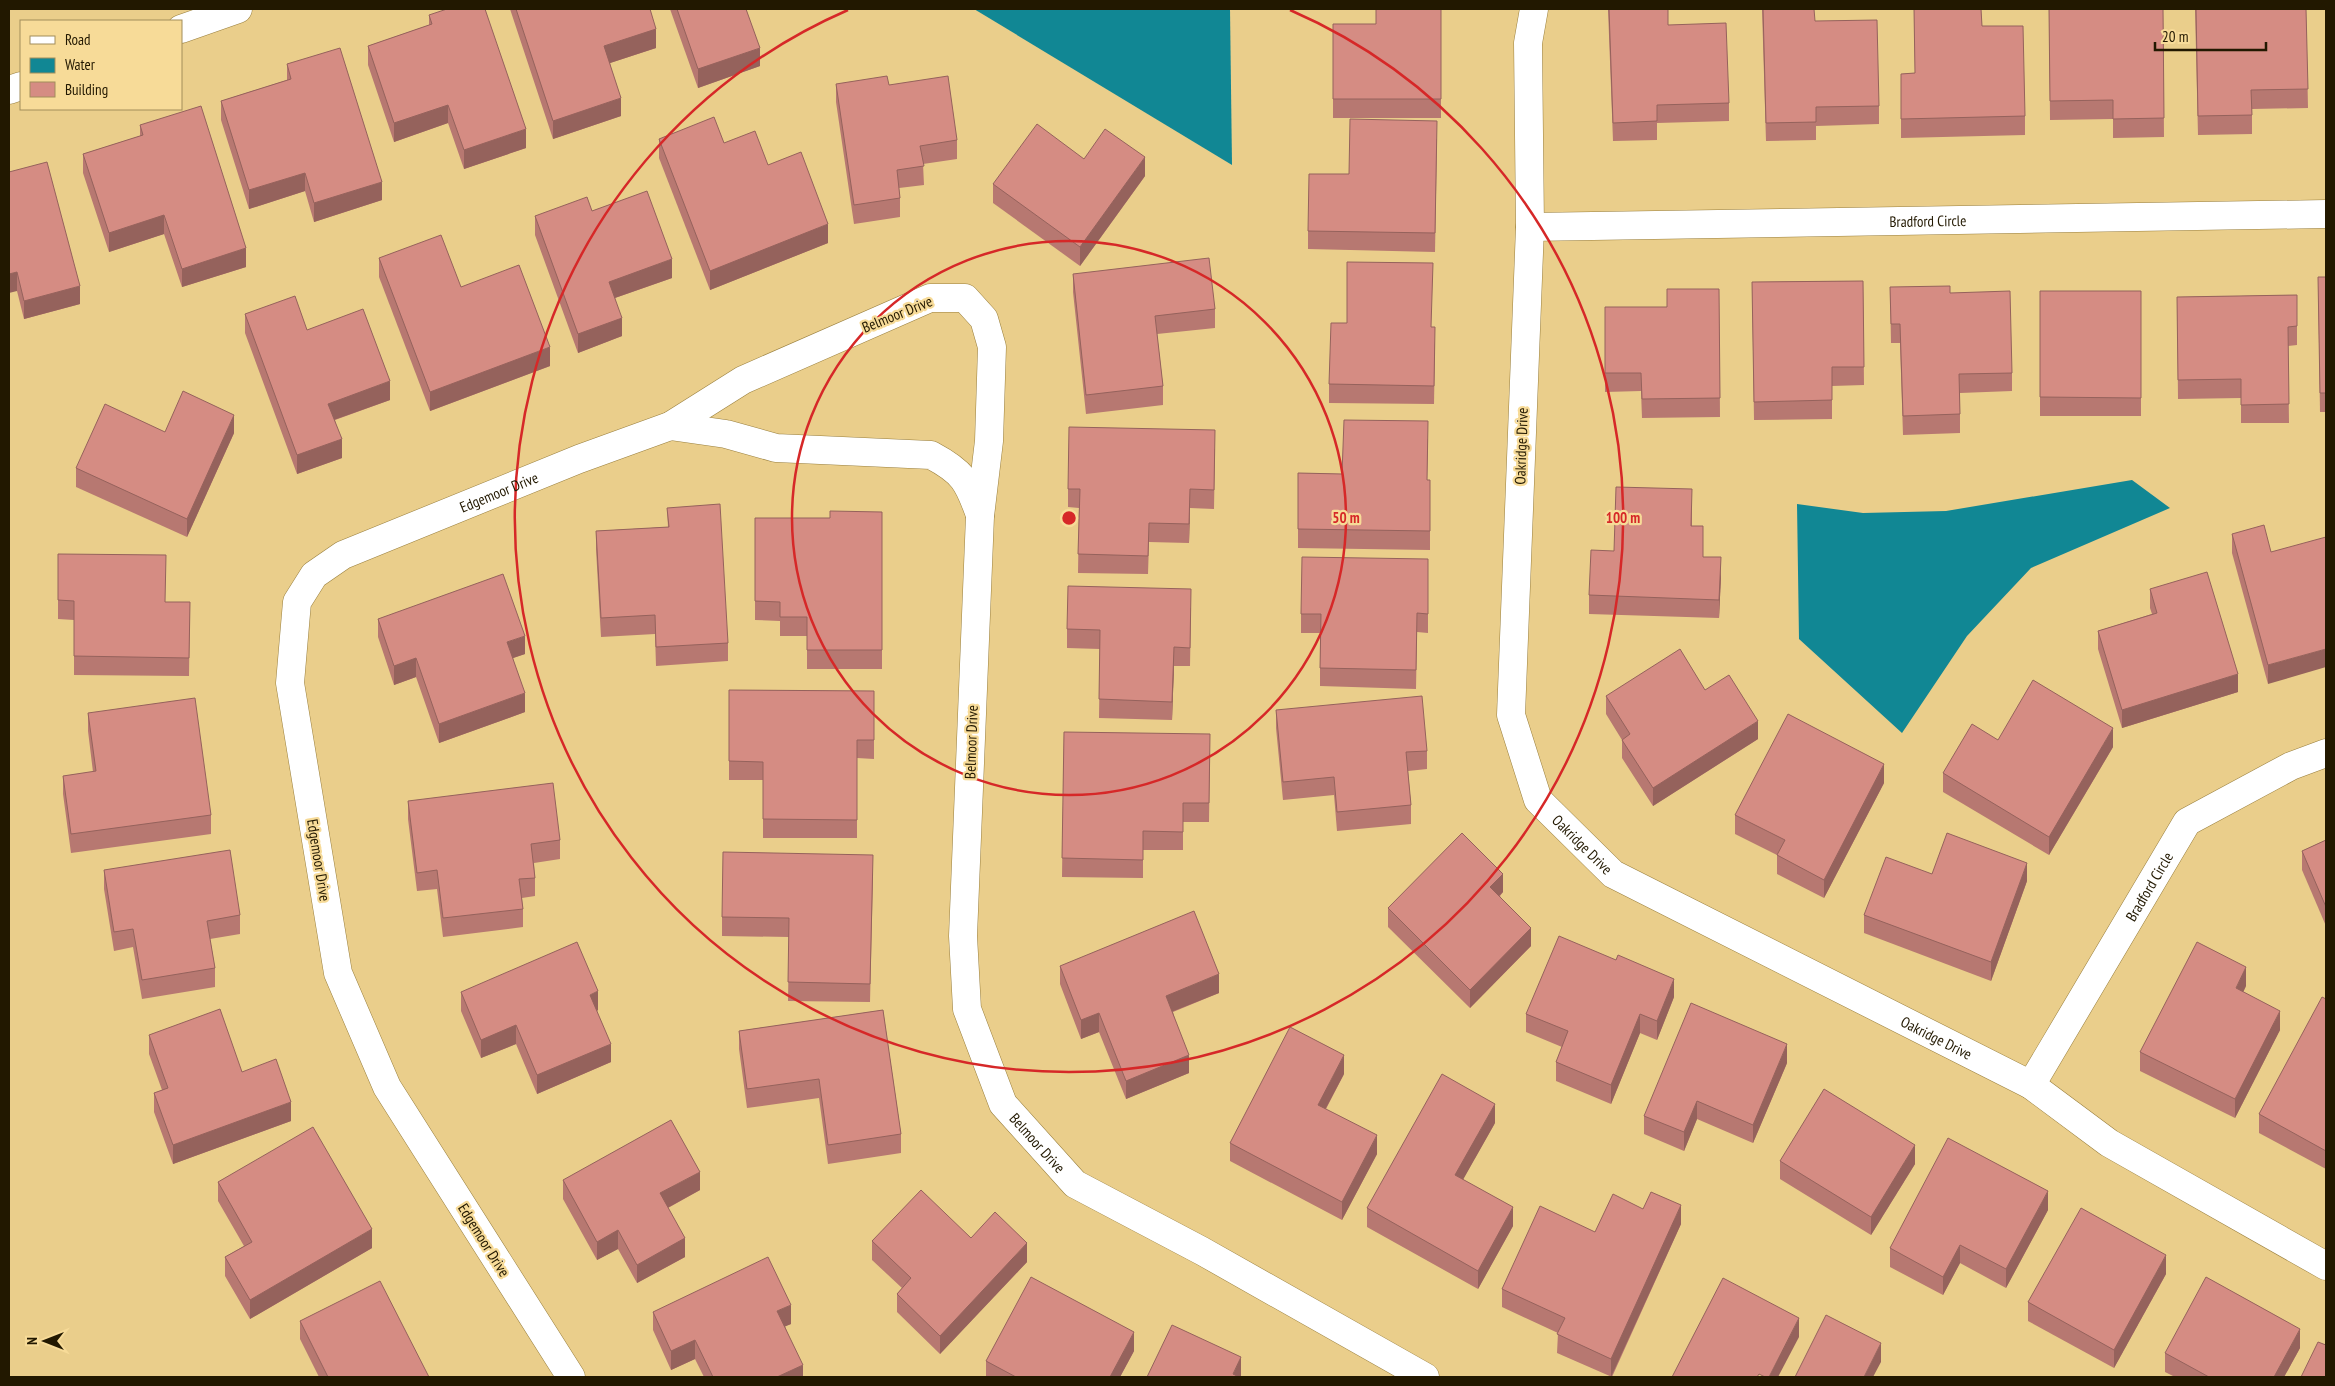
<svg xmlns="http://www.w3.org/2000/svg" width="2335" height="1386" font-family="'PT Sans Narrow',sans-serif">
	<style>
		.water { fill: #118794 }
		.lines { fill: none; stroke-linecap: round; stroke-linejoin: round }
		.street-casing { stroke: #997f3d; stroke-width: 29 }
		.street { stroke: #fff; stroke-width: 28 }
		.wall { fill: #b77871 }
		.shaded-wall { fill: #95625c }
		.building { fill: #d58c83; stroke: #95625c }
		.ring { fill: none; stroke: #d62828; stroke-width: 2.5 }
		.labels { text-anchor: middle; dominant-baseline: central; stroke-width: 4.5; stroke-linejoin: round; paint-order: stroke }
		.street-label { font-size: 15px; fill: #221800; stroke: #f7db98 }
		.centre { fill: #d62828; stroke: #f7db98; stroke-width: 2.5 }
		.ring-label { font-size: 15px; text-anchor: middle; font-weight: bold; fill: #d62828; stroke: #f7db98; stroke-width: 4.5; stroke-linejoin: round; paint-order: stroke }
	</style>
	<rect width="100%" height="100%" fill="#eace8b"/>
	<g class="water">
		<path d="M974,9H1230L1232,165Z"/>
		<path d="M2132,480L2170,508L2031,568L1967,636L1902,733L1799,639L1797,504L1863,513L1946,511Z"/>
	</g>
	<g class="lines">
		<defs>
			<g id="street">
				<path id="s1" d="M1534,9L1528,43L1530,227L1511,715L1538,800L1613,874L2031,1085L2109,1143L2326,1266"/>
				<path d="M181,29L238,9"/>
				<path d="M9,90L21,86"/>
				<path id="s2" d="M1530,227L2326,214"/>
				<path d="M670,426L726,434L776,448L931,455C963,472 968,481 980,515"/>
				<path id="s3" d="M2031,1085L2187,822L2291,766L2326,753"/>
				<path id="s4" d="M571,1377L387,1087L338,973L290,683L297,602L314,575L343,555L579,459L670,426L743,380L930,298H965L984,319L992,347L989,441L980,516L963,936L967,1009L1003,1104L1075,1184L1202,1251L1425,1377"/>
			</g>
		</defs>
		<use href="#street" class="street-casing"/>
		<use href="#street" class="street"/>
	</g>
	<g class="wall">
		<path d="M510,9H650L656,48L610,63L621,116L553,139Z"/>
		<path d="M670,9H746L760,66L698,88Z"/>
		<path d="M1441,9V118H1333V24H1376Z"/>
		<path d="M1608,9H1668V25L1729,103V121L1657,123V140L1613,141Z"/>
		<path d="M1762,9L1815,21L1879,106V124L1816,126V140L1766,141Z"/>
		<path d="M1914,9H1981L1982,26L2025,116V135L1901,138V74L1915,73Z"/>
		<path d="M2049,9H2163L2164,137L2113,138V119L2050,120Z"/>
		<path d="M2195,9H2306L2308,108L2252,109V134L2198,135Z"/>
		<path d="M429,15L526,148L464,169L448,123L394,142L368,65V46L429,25Z"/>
		<path d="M287,64L382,200L314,222L305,191L249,209L221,120V101L287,80Z"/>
		<path d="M836,84L889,85L957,140V159L923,164L924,185L899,188L900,198V217L854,224L836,102Z"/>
		<path d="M140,125L246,267L182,287L164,234L109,252L83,173V154L140,136Z"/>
		<path d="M659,139L724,143L768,165L828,243L710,290L659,158Z"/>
		<path d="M1437,139L1435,252L1308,249V231L1349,174Z"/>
		<path d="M1084,159L1145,176L1080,266L993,203V184Z"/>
		<path d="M9,172L80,304L24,319L17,291Z"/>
		<path d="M592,211L672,278L615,298L622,336L578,353L535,235V216Z"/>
		<path d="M379,258L461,287L550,366L430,411L379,277Z"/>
		<path d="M1073,274L1215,309V328L1157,334L1163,386V405L1086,414L1073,292Z"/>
		<path d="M2318,277H2326V412H2320Z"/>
		<path d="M1863,281L1864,385L1832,386V419L1754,420L1752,282Z"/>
		<path d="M1890,287L1950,293L2012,373V391L1960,393V433L1903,435L1900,343H1891Z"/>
		<path d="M1719,289L1720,417L1642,418L1641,391L1605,392V307H1667Z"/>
		<rect x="2040" y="291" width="101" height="125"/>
		<path d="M2297,295V345L2288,346L2289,423H2241V398L2178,399L2177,297Z"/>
		<path d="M245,314L307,330L390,400L335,420L342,458L297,474L245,333Z"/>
		<path d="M1432,327L1435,346L1434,404L1329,403V384Z"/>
		<path d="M165,432L234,433L187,537L76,487V468Z"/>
		<path d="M1428,439L1427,480H1430V550L1298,548V473L1342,474Z"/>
		<path d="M1215,449L1214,509L1190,508L1189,543L1149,542L1148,574L1078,573L1079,508L1068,507V489Z"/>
		<path d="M667,508L728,643V661L656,666L655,634L601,637L596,549V531L668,527Z"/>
		<path d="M1692,508V526L1703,557L1721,576L1719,618L1589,614V595L1614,551Z"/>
		<path d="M882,512V669H807V636H780V621L755,620V518H830Z"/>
		<path d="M2232,534L2271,552L2268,684L2232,553Z"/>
		<path d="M58,554L165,602H190L189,676L74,675V620L58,619Z"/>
		<path d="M1428,559V633L1417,632L1416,689L1320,686V633H1301V614Z"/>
		<path d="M2150,589L2238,692L2122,728L2098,649V631L2152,614L2150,608Z"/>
		<path d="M1191,608L1190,666H1174L1172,720L1099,718L1100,649L1067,648V629Z"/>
		<path d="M378,619L525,654L513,658L525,712L439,743L416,677L394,685L378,637Z"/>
		<path d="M729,690L874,691V759L857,758V838H763V780H729Z"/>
		<path d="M1705,690L1758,739L1653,806L1622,758V740L1606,714V696Z"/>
		<path d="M1276,710L1427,751V769L1408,771L1411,805V824L1337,831L1334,795L1283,800L1276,728Z"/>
		<path d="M88,713L211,815V834L71,853L63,794V776L93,772L88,731Z"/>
		<path d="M1064,732L1210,753L1209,822H1183V850H1143V878L1062,877Z"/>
		<path d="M1998,740L2113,747L2049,855L1943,792V773Z"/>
		<path d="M1884,783L1824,898L1777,874V855L1735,834V815Z"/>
		<path d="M408,801L560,840V859L534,863L535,878V896L522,898L523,909V927L443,937L437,889L417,891L408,819Z"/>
		<path d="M2326,840V926L2302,870V851Z"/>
		<path d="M104,870L240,915V934L210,939L215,968V987L142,999L133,947L114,951L104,889Z"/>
		<path d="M873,874L870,1002L788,1001L789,937L722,936V917Z"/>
		<path d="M1932,874L2027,881L1991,981L1864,933V915Z"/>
		<path d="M1503,892L1500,896L1531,946L1470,1008L1388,927V908Z"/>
		<path d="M1060,966L1219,993L1173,1012L1189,1073L1126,1099L1099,1032L1081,1039L1060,984Z"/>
		<path d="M2246,986L2243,992L2280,1030L2235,1118L2140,1071V1052Z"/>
		<path d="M461,992L598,1010L597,1011L611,1062L537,1094L516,1044L481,1058L461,1011Z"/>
		<path d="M1674,997L1657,1040L1640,1033L1611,1104L1556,1081V1062L1562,1047L1526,1032V1014Z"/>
		<path d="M2326,999V1169L2259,1133V1114Z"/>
		<path d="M883,1010L901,1134V1153L828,1164L819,1098L747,1108L739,1049V1031Z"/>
		<path d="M149,1035L242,1072L291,1121L173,1164L154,1112V1093L162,1090L149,1054Z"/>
		<path d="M1787,1063L1753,1143L1697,1119L1684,1151L1644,1134V1116Z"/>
		<path d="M1344,1074L1326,1109L1377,1154L1342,1220L1230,1161V1143Z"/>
		<path d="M1495,1123L1463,1179L1513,1226L1478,1289L1367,1227V1208Z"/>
		<path d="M1780,1161L1915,1164L1871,1235L1780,1179Z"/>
		<path d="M563,1180L700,1190L668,1208L685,1257L637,1283L618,1249L597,1260L563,1199Z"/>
		<path d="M218,1182L372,1248L250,1319L225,1276V1257L244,1246L218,1201Z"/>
		<path d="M1643,1209L1681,1224L1612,1377L1557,1353L1558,1333L1502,1307V1289L1595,1232Z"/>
		<path d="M2048,1210L2006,1288L1960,1263L1943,1295L1890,1267V1248Z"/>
		<path d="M971,1238L1027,1262L940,1354L897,1312V1294L902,1288L872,1260V1241Z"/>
		<path d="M2166,1274L2114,1368L2028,1321V1302Z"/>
		<path d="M653,1312L791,1324L785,1326L803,1377H704L695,1359L671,1370L653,1330Z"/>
		<path d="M300,1321L429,1377H319L300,1339Z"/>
		<path d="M2300,1348L2284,1377H2175L2165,1372V1353Z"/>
		<path d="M1134,1351L1120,1377H986V1361Z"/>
	</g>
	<g class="shaded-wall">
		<path d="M656,29V48L604,65V46Z"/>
		<path d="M760,48V66L698,88V69Z"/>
		<path d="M621,98V116L553,139V121Z"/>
		<path d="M448,105V123L394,142V123Z"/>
		<path d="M526,129V148L464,169V150Z"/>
		<path d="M1145,157V176L1080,266V247Z"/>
		<path d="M305,173V191L249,209V190Z"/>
		<path d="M382,182V200L314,222V203Z"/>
		<path d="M164,215V234L109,252V233Z"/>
		<path d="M828,224V243L710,290V271Z"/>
		<path d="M246,248V267L182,287V269Z"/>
		<path d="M672,259V278L609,300V282Z"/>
		<path d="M17,272V291L9,293V274Z"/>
		<path d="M80,286V304L24,319V301Z"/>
		<path d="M622,318V336L578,353V334Z"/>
		<path d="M550,347V366L430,411V392Z"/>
		<path d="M390,381V400L328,422V404Z"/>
		<path d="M234,415V433L187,537V519Z"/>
		<path d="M342,439V458L297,474V455Z"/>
		<path d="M1190,489V508L1189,543V524Z"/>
		<path d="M1721,557V576L1719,618V600Z"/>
		<path d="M525,636V654L507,660V642Z"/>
		<path d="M1174,647V666L1172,720V702Z"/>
		<path d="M2326,649V667L2268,684V665Z"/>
		<path d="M416,658V677L394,685V666Z"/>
		<path d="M2238,674V692L2122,728V710Z"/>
		<path d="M525,693V712L439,743V724Z"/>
		<path d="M1758,721V739L1653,806V788Z"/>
		<path d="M2113,728V747L2049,855V837Z"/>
		<path d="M1884,764V783L1824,898V880Z"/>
		<path d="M2027,863V881L1991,981V962Z"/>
		<path d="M1503,874V892L1490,905V887Z"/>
		<path d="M1531,928V946L1470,1008V990Z"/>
		<path d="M2246,967V986L2236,1007V988Z"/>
		<path d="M1219,974V993L1166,1014V996Z"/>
		<path d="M1674,979V997L1657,1040V1021Z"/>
		<path d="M598,991V1010L590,1014V995Z"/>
		<path d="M2280,1011V1030L2235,1118V1099Z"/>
		<path d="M1099,1013V1032L1081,1039V1020Z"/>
		<path d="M1640,1014V1033L1611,1104V1085Z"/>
		<path d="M516,1025V1044L481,1058V1040Z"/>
		<path d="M611,1044V1062L537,1094V1075Z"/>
		<path d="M1787,1044V1063L1753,1143V1125Z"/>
		<path d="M1189,1055V1073L1126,1099V1081Z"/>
		<path d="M1344,1055V1074L1318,1123V1105Z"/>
		<path d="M1697,1101V1119L1684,1151V1132Z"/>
		<path d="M291,1102V1121L173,1164V1145Z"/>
		<path d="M1495,1104V1123L1455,1194V1175Z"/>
		<path d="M1377,1135V1154L1342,1220V1202Z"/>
		<path d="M1915,1145V1164L1871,1235V1217Z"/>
		<path d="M700,1172V1190L660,1212V1193Z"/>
		<path d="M2048,1191V1210L2006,1288V1269Z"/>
		<path d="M1681,1205V1224L1611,1377V1359Z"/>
		<path d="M1513,1207V1226L1478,1289V1271Z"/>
		<path d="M372,1229V1248L250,1319V1300Z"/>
		<path d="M618,1230V1249L597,1260V1242Z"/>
		<path d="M685,1238V1257L637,1283V1265Z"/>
		<path d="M1027,1243V1262L940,1354V1336Z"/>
		<path d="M1960,1245V1263L1943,1295V1277Z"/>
		<path d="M2166,1255V1274L2114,1368V1350Z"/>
		<path d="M791,1305V1324L777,1330V1311Z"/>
		<path d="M1799,1318V1337L1778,1377H1769Z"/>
		<path d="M2300,1329V1348L2284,1377H2274Z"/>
		<path d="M1134,1332V1351L1120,1377H1110Z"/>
		<path d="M695,1340V1359L671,1370V1351Z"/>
		<path d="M1881,1343V1362L1873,1377H1864Z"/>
		<path d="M1241,1357V1376L1240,1377H1233V1374Z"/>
		<path d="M803,1365V1377H777Z"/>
	</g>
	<g class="building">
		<path d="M447,9H485L526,129L464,150L448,105L394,123L368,46L432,24L429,15Z"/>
		<path d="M516,9H650L656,29L604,46L621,98L553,121Z"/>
		<path d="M677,9H746L760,48L698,69Z"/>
		<path d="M1376,9H1441V99H1333V24H1376Z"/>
		<path d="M1609,9H1668V25L1726,23L1729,103L1657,105V121L1613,123Z"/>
		<path d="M1763,9H1814L1815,21L1877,20L1879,106L1816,107V122L1766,123Z"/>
		<path d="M1914,9H1981L1982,26H2023L2025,116L1901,119V74L1915,73Z"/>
		<path d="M2049,9H2163L2164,118L2113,119V100L2050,101Z"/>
		<path d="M2196,9H2306L2308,89L2251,90L2252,115L2198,116Z"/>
		<path d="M340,48L382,182L314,203L305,173L249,190L221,101L291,79L287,64Z"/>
		<path d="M887,76L889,85L948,76L957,140L920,146L924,166L897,170L900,198L854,205L836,84Z"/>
		<path d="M201,106L246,248L182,269L164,215L109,233L83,154L143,135L140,125Z"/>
		<path d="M714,117L724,143L755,131L768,165L801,152L828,224L710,271L659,139Z"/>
		<path d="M1350,119L1437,121L1435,233L1308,231L1309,174H1349Z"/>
		<path d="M1037,124L1084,159L1105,129L1145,157L1080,247L993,184Z"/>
		<path d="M47,162L80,286L24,301L17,272L9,274V172Z"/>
		<path d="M647,191L672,259L609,282L622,318L578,334L535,216L587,197L592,211Z"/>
		<path d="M441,235L461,287L519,265L550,347L430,392L379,258Z"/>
		<path d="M1209,258L1215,309L1155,316L1163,386L1086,395L1073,274Z"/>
		<path d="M1347,262L1433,263L1431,327H1435L1434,386L1329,384L1331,323H1347Z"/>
		<path d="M2318,277H2326V393H2320Z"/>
		<path d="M1863,281L1864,367H1832V400L1754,402L1752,282Z"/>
		<path d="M1950,286V293L2010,291L2012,373L1959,374L1960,414L1903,416L1900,324H1891L1890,287Z"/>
		<path d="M1667,289H1719L1720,398L1642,399L1641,373H1605V307H1667Z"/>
		<path d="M2040,291H2141V398L2040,397Z"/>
		<path d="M2297,295V326L2288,327L2289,404L2241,405V379L2178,380L2177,297Z"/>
		<path d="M295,296L307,330L363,309L390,381L328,404L342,439L297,455L245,314Z"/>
		<path d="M183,391L234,415L187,519L76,468L105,404L165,432Z"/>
		<path d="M1344,420L1428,421L1427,480H1430V531L1298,529V473L1342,474Z"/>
		<path d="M1069,427L1215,430L1214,490L1190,489L1189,524L1149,523L1148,556L1078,554L1080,489H1068Z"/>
		<path d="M1616,487L1692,489L1691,526H1703V557H1721L1719,600L1589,595L1591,550L1614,551Z"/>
		<path d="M720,504L728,643L656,647L655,615L601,618L596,531L669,527L667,508Z"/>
		<path d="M830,511L882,512V650H807V617H780V602L755,601V518H830Z"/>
		<path d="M2264,525L2271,552L2326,537V649L2268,665L2232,534Z"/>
		<path d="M58,554L166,555L165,602H190L189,658L74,656V601L58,600Z"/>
		<path d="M1302,557L1428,559V614L1417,613L1416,670L1320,668L1321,614H1301Z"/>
		<path d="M2207,572L2238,674L2122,710L2098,631L2157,613L2150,589Z"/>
		<path d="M503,574L525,636L507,642L525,693L439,724L416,658L394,666L378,619Z"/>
		<path d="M1068,586L1191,589L1190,648L1174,647L1172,702L1099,699L1100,630L1067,629Z"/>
		<path d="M1680,649L1705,690L1729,675L1758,721L1653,788L1622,740L1630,734L1606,696Z"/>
		<path d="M2033,680L2113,728L2049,837L1943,773L1972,724L1998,740Z"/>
		<path d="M729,690L874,691V740H857V820L763,819V762L729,761Z"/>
		<path d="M1422,696L1427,751L1406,752L1411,805L1337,812L1334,777L1283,782L1276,710Z"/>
		<path d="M195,698L211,815L71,834L63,776L96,771L88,713Z"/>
		<path d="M1788,714L1884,764L1824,880L1777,855L1785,840L1735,815Z"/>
		<path d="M1064,732L1210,734L1209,803H1183V832L1143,831V860L1062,858Z"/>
		<path d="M553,783L560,840L531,844L535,878L519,879L523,909L443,918L437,870L417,873L408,801Z"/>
		<path d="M1462,833L1503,874L1490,887L1531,928L1470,990L1388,908Z"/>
		<path d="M1947,833L2027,863L1991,962L1864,915L1886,857L1932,874Z"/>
		<path d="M2326,840V907L2302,851Z"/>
		<path d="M230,850L240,915L207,921L215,968L142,980L133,929L114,932L104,870Z"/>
		<path d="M723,852L873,855L870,984L788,982L789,918L722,917Z"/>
		<path d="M1194,911L1219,974L1166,996L1189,1055L1126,1081L1099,1013L1081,1020L1060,966Z"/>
		<path d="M1559,936L1616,960L1618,955L1674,979L1657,1021L1640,1014L1611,1085L1556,1062L1568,1031L1526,1014Z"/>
		<path d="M577,942L598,991L590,995L611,1044L537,1075L516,1025L481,1040L461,992Z"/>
		<path d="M2197,942L2246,967L2236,988L2280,1011L2235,1099L2140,1052Z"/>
		<path d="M2322,997L2326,999V1151L2259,1114Z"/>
		<path d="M1691,1003L1787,1044L1753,1125L1697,1101L1684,1132L1644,1116Z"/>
		<path d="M220,1009L242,1072L276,1059L291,1102L173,1145L154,1093L168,1088L149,1035Z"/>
		<path d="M883,1010L901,1134L828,1145L819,1079L747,1089L739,1031Z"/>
		<path d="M1290,1027L1344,1055L1318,1105L1377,1135L1342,1202L1230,1143Z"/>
		<path d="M1442,1074L1495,1104L1455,1175L1513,1207L1478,1271L1367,1208Z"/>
		<path d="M1824,1089L1915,1145L1871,1217L1780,1161Z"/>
		<path d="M671,1120L700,1172L660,1193L685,1238L637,1265L618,1230L597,1242L563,1180Z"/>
		<path d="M313,1127L372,1229L250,1300L225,1257L252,1242L218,1182Z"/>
		<path d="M1948,1138L2048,1191L2006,1269L1960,1245L1943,1277L1890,1248Z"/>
		<path d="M921,1190L971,1238L995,1212L1027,1243L940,1336L897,1294L911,1278L872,1241Z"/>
		<path d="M1651,1192L1681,1205L1611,1359L1557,1334L1565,1318L1502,1289L1540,1206L1595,1232L1613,1194L1643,1209Z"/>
		<path d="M2081,1208L2166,1255L2114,1350L2028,1302Z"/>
		<path d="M768,1257L791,1305L777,1311L803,1365L777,1377H713L695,1340L671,1351L653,1312Z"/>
		<path d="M1031,1277L1134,1332L1110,1377H1016L986,1361Z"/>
		<path d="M2206,1277L2300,1329L2274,1377H2209L2165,1353Z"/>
		<path d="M1723,1278L1799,1318L1769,1377H1765L1759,1374L1757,1377H1672Z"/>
		<path d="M380,1281L429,1377H328L300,1321Z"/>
		<path d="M1826,1315L1881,1343L1864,1377H1795Z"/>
		<path d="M1172,1325L1241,1357L1233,1374L1239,1377H1147Z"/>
		<path d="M2318,1342L2326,1345V1377H2301Z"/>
	</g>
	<g class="ring">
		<circle cx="1069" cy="518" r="277"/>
		<path d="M1290 10A554 554 0 1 1 848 10"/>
	</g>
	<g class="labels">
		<g class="street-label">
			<text stroke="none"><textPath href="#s2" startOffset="398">Bradford Circle</textPath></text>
			<text transform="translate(897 314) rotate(-22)">Belmoor Drive</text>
			<text transform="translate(1521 446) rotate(-88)">Oakridge Drive</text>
			<text stroke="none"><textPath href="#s4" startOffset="1078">Edgemoor Drive</textPath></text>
			<text transform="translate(971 742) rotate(-88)">Belmoor Drive</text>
			<text stroke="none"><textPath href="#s1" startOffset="859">Oakridge Drive</textPath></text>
			<text transform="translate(319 860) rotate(81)">Edgemoor Drive</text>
			<text stroke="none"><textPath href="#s3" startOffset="231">Bradford Circle</textPath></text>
			<text stroke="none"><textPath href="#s1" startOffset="1264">Oakridge Drive</textPath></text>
			<text stroke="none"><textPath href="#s4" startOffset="2461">Belmoor Drive</textPath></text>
			<text transform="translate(484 1240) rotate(58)">Edgemoor Drive</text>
		</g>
	</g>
	<circle cx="1069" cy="518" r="8" class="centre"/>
	<g class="ring-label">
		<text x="1346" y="523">50 m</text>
		<text x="1623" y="523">100 m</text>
	</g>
	<rect width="2335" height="1386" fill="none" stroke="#221800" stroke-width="20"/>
	<rect x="20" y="20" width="162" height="90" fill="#f7db98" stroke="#a28d5b"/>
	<rect x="30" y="36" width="25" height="8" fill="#ffffff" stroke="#a28d5b"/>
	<text x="65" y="45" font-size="15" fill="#221800">Road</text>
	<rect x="30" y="58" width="25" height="15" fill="#118794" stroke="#a28d5b"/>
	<text x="65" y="70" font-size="15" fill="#221800">Water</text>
	<rect x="30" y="82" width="25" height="15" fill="#d58c83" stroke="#a28d5b"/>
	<text x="65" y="95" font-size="15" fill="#221800">Building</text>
	<g transform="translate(45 1341) rotate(270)" stroke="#f7db98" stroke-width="4" paint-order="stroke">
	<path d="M0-4L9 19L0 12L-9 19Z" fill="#221800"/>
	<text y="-8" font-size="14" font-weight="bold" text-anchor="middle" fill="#221800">N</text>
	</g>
	<path d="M2155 42v8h111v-8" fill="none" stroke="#221800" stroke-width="2.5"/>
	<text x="2162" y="42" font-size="15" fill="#221800" stroke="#f7db98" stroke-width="4" paint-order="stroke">20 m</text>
</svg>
